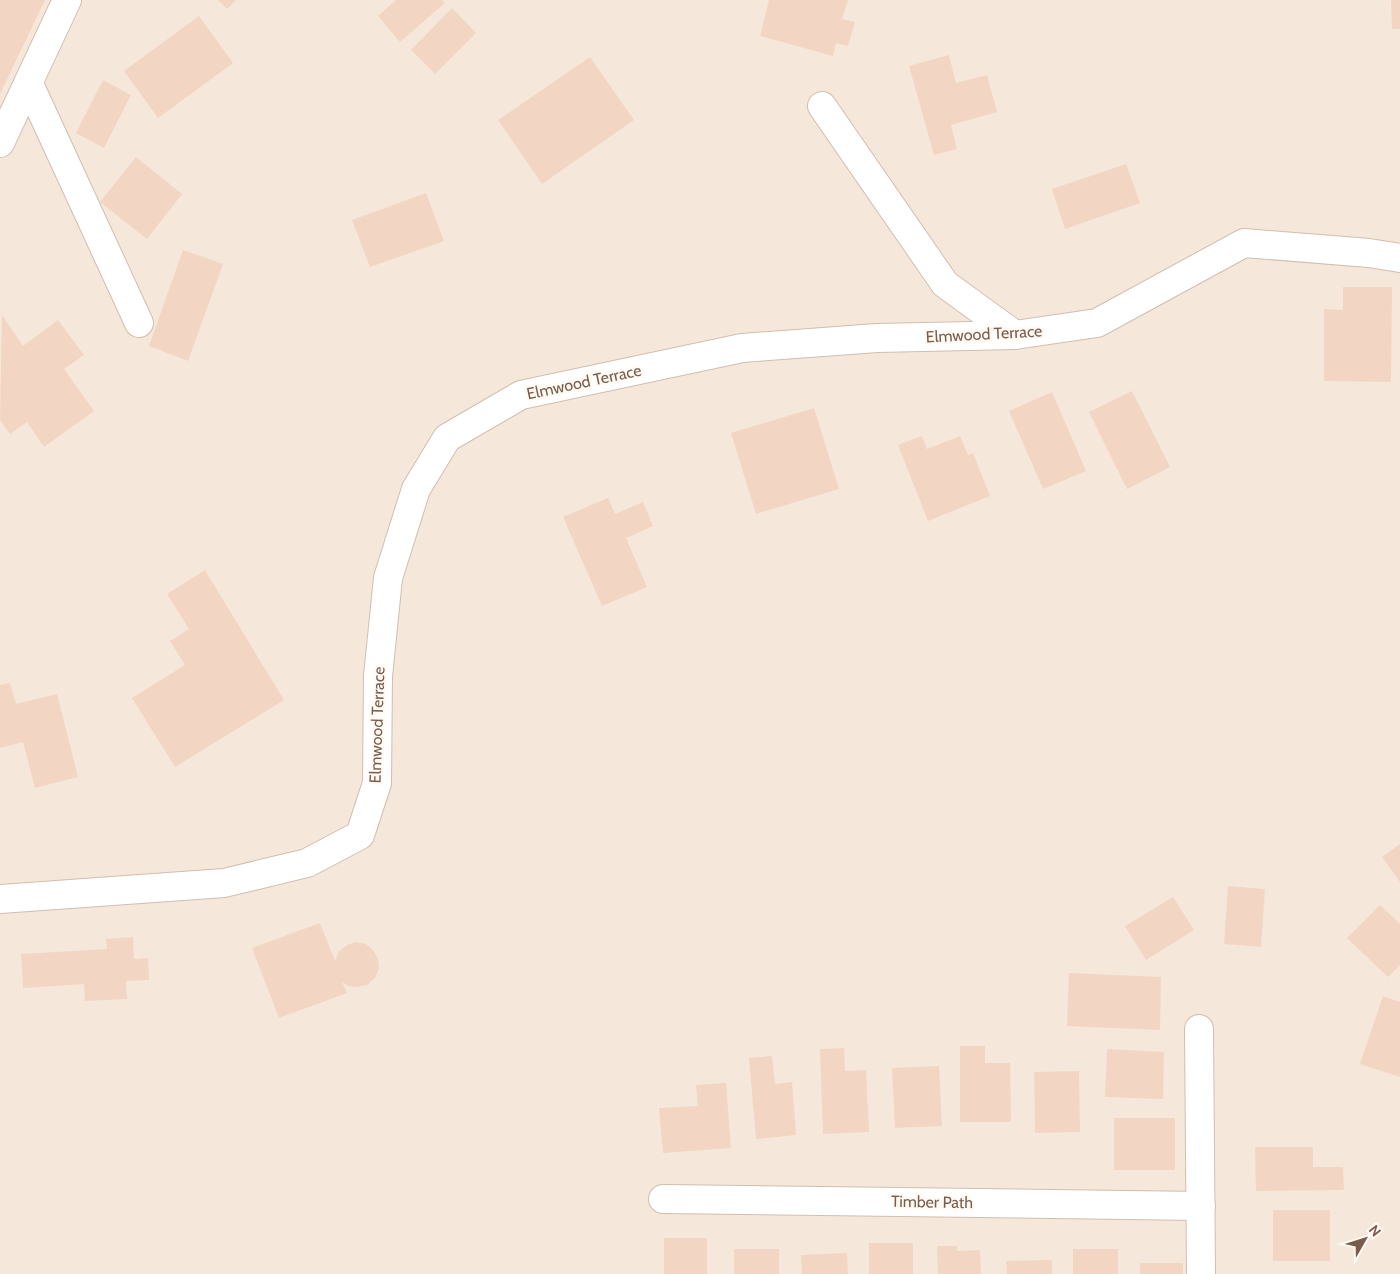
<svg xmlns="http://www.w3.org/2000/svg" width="1400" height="1274" font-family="Cabin,sans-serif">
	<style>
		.residential { fill: #f5e8da }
		.building { fill: #f3d5c3 }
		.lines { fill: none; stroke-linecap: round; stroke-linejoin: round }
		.minor-casing { stroke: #d1beb0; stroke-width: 30 }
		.minor { stroke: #fff; stroke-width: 28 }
		.labels { text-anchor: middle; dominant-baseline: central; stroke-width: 5; stroke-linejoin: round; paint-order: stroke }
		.street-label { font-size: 16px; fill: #7a5c4d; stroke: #fffaf3 }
	</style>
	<rect width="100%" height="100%" fill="#fdf6ec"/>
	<rect class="residential" x="0" y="0" width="1400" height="1274"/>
	<g class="building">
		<path d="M0,0H45L0,94Z"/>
		<path d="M218,0H236L227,9Z"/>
		<path d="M396,0H442L445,3L400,42L378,16Z"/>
		<path d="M769,0H848L842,19L855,22L848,46L836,43L833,56L760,36Z"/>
		<path d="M1391,0H1400V29H1392Z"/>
		<path d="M452,8L476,33L435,74L411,50Z"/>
		<path d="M199,16L233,63L158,118L124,71Z"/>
		<path d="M949,55L956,83L987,75L997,112L951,125L957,149L934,155L909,66Z"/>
		<path d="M590,57L634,120L542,184L498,120Z"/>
		<path d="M103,80L131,95L104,148L76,133Z"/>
		<path d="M136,157L182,194L147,239L100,202Z"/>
		<path d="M1126,164L1140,203L1065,229L1052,189Z"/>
		<path d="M426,193L444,241L370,267L352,220Z"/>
		<path d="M183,250L223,264L188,361L149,346Z"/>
		<path d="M1343,287H1392L1391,382L1324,381V309L1343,310Z"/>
		<path d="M2,315L23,346L58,320L84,355L64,369L94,411L44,447L27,422L10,434L0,420Z"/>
		<path d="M1132,391L1170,467L1127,489L1089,412Z"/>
		<path d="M1052,392L1086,471L1043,489L1009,411Z"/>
		<path d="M814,408L839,489L756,514L731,433Z"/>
		<path d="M922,436L927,449L960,436L968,455L973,453L990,496L928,521L898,445Z"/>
		<path d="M608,498L615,514L643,502L653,526L626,538L647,587L602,606L563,517Z"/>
		<path d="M205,570L284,700L175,767L132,698L185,665L170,641L189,629L167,594Z"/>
		<path d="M10,683L16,704L57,694L78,777L35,788L23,742L0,748V685Z"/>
		<path d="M1400,844V882L1382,857Z"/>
		<path d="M1228,886L1265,889L1261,947L1224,944Z"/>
		<path d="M1173,897L1194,930L1146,960L1125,926Z"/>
		<path d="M1380,905L1400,924V965L1388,977L1347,938Z"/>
		<path d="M320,923L335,961L339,951L347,945L356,942L366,944L374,951L378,959L379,969L375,978L367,985L357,987L348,986L342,982L347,993L279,1018L252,948Z"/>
		<path d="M133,937L134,959L148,958L149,980L126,981L127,999L85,1001L84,984L23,988L21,954L107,949L106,939Z"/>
		<path d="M1069,973L1161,977L1160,1030L1067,1026Z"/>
		<path d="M1383,996L1400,1002V1077L1360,1064Z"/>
		<path d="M960,1046H985V1063H1010L1011,1122H960Z"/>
		<path d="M844,1048L845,1071L866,1070L869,1132L823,1134L820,1049Z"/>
		<path d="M1107,1049L1164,1052L1163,1099L1105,1097Z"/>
		<path d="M772,1056L775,1084L792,1082L796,1135L756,1139L749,1058Z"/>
		<path d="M939,1066L942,1126L895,1128L892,1068Z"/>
		<path d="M1079,1071L1080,1132L1035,1133L1034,1072Z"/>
		<path d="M726,1083L731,1148L663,1153L659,1108L698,1106L696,1085Z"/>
		<rect x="1114" y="1118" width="61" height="52"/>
		<path d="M1255,1147H1313V1167H1343L1344,1190L1256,1191Z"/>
		<rect x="1273" y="1210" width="57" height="51"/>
		<rect x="664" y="1238" width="43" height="36"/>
		<rect x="869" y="1243" width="44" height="31"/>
		<path d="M937,1246H957V1251L980,1250L981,1274H938Z"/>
		<rect x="734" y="1249" width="45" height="25"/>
		<rect x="1073" y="1249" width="45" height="25"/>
		<path d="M847,1253L848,1274H802L801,1255Z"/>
		<path d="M1052,1260V1274H1007L1006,1261Z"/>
		<rect x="1140" y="1263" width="43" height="11"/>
	</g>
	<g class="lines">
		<defs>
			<g id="minor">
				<path d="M29,84L139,323"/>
				<path d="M822,106L945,284L1015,335"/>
				<path d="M0,143L67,0"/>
				<path d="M0,899L224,883L307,863L360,835L377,783L378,676L388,578L416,489L447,438L521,395L742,348L877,338L1015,335L1097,323L1244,243L1369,253L1400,258"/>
				<path d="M1199,1029L1201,1274"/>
				<path d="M663,1199L1201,1206"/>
			</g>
		</defs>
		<use href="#minor" class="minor-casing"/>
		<use href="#minor" class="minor"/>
	</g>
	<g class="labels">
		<g class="street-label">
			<text transform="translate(984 334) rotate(-3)">Elmwood Terrace</text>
			<text transform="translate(584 382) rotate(-12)">Elmwood Terrace</text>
			<text transform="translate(377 725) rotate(-88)">Elmwood Terrace</text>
			<text transform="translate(932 1202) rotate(1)">Timber Path</text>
		</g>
	</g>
	<g transform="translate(1365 1239) rotate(51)" stroke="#fffaf3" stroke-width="4" paint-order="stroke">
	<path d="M0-4L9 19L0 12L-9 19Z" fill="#7a5c4d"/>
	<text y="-8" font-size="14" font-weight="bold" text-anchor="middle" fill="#7a5c4d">N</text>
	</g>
</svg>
